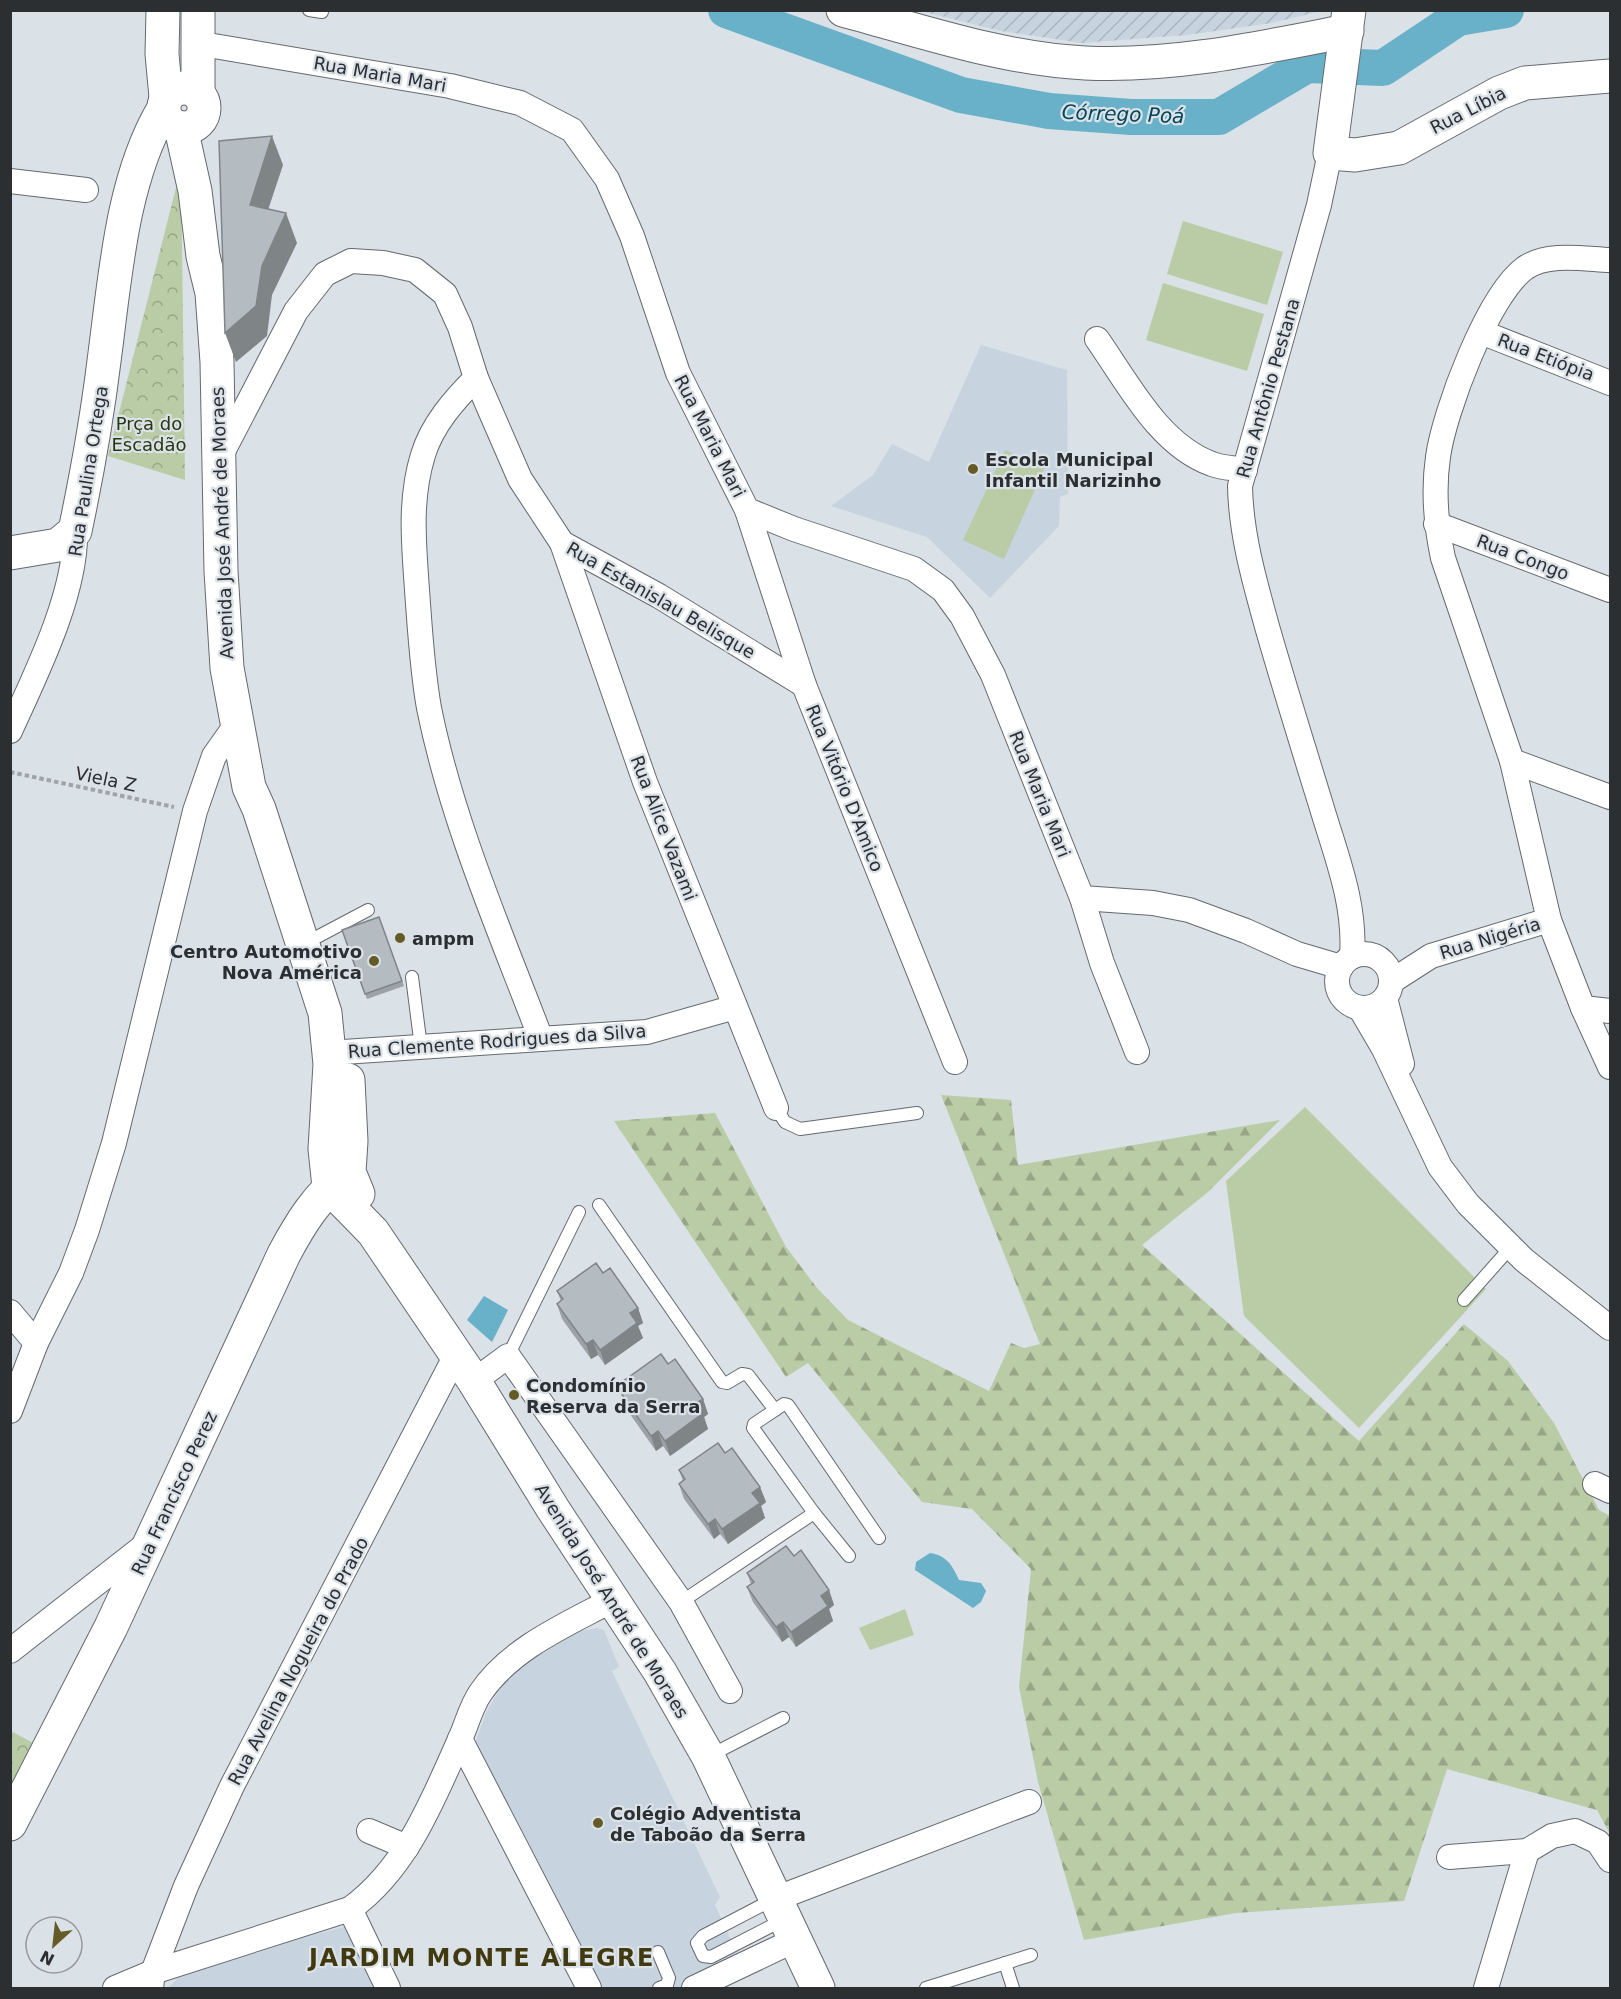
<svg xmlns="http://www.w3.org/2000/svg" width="1621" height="1999" font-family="'DejaVu Sans',sans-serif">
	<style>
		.built { fill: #c7d3de }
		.industrial { fill: url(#industrial-furrows) }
		.forest { fill: url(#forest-firs) }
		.park { fill: url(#park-crowns) }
		.pitch { fill: #b9cca5 }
		.water { fill: #69b1c8 }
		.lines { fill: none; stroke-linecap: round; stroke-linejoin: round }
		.river { stroke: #69b1c8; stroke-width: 36 }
		.lane-casing { stroke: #646a6f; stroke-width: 14 }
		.street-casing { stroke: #646a6f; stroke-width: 26 }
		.secondary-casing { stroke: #646a6f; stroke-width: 35 }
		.path { stroke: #9ea4a9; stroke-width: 4; stroke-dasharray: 4.5 3; stroke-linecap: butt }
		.lane { stroke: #fff; stroke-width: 12 }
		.street { stroke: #fff; stroke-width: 24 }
		.secondary { stroke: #fff; stroke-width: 33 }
		.wall { fill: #9ca2a6 }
		.shaded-wall { fill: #7f8487 }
		.building { fill: #b5bcc1; stroke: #7f8487; stroke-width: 1.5 }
		.poi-dot { fill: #655b27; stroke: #dae1e7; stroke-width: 2 }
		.labels { text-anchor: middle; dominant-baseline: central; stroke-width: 4.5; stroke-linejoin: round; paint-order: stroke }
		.street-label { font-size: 18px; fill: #2c2f31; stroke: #dae1e7 }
		.park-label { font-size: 18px; fill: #273810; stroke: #dae1e7 }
		.poi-label { font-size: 18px; font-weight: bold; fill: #2c2f31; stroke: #dae1e7; text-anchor: start }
		.water-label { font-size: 20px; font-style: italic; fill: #034657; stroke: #dae1e7 }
		.district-label { font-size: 24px; font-weight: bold; letter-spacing: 1.5px; fill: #41390f; stroke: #dae1e7 }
	</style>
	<defs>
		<pattern id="industrial-furrows" width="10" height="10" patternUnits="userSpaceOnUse" patternTransform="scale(1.5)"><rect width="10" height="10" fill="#c7d3de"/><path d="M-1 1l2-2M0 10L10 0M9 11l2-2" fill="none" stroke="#abb5bf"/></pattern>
		<pattern id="forest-firs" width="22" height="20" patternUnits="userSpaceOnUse" patternTransform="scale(1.5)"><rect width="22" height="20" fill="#b9cca5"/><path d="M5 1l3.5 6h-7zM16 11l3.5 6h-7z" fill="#97a687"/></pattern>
		<pattern id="park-crowns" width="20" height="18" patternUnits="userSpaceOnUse" patternTransform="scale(1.5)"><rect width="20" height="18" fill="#b9cca5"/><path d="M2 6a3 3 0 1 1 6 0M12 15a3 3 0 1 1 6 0" fill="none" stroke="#97a687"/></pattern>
	</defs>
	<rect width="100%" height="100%" fill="#dae1e7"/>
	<g class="built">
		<path d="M981,345L1067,370L1068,494L1060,497L1059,526L990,598L927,537L831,506L873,475L892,444L929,462Z"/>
		<path d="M597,1628L604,1630L619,1667L612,1671L720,1897L715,1905L740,1959L683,1988H600L473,1749L486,1713L501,1687L531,1657L563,1634Z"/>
		<path d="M348,1926L376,1988H168L178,1978L309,1936Z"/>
	</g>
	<path class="industrial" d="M921,11H1321L1272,23L1187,35L1082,43L1001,31Z"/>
	<path class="forest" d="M941,1095L1011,1100L1018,1165L1280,1120L1208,1192L1142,1245L1359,1441L1464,1324L1508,1361L1554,1423L1599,1510L1610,1516V1834L1597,1810L1447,1769L1404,1901L1236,1913L1084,1940L1038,1782L1019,1687L1031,1569L972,1509L922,1502L808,1363L786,1377L614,1121L715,1113L786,1247L817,1288L848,1320L989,1391L1011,1343L1024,1348L1040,1344Z"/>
	<g class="park">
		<path d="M181,168L185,480L108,456Z"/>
		<path d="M11,1731L35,1744L11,1793Z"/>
	</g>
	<g class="pitch">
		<path d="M1183,221L1283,252L1267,305L1167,274Z"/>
		<path d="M1163,283L1264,314L1247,371L1146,340Z"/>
		<path d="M1005,450L1045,467L1004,559L963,540Z"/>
		<path d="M1305,1107L1486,1289L1359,1428L1244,1316L1226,1181Z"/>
		<path d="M905,1609L914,1635L870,1650L859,1628Z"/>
	</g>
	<g class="water">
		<path d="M484,1296L508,1310L492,1342L467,1320Z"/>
		<path d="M930,1553C946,1555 953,1566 959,1580L981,1583L986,1591L981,1602L973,1608L915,1570L916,1562Z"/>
	</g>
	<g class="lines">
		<path class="river" d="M726,10L961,95L1049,111L1131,117H1219L1307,65L1383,68L1458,18L1506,10"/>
		<defs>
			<g id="lane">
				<path d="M309,10L322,12"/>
				<path d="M317,937L368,910"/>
				<path d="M412,977L421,1047"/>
				<path d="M776,1108L785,1122L800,1129L917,1113"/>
				<path d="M599,1205L722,1382L727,1383L742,1374L748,1375L775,1410L754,1424L753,1428L814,1513L681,1602"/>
				<path d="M1464,1300L1511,1247"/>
				<path d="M508,1356L579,1212"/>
				<path d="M775,1410L784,1404L788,1405L879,1538"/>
				<path d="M814,1513L849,1556"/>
				<path d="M709,1756L783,1718"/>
				<path d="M774,1899L703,1936L697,1943L703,1956L711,1957L783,1920"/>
				<path d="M658,1952L669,1978L667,1985L659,1988"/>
				<path d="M1005,1963L1013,1988"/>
				<path d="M926,1988L1031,1955"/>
			</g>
			<g id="street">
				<path d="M196,43L450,86L520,103L572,130L607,179L632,236L678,373L747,510L794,529L914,569L943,590L962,616L993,675L1082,898L1102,963L1137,1052"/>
				<path d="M1330,153L1319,205L1240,486C1241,536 1255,583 1268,630C1285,689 1303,747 1321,805C1336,856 1356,903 1352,957"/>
				<path d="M10,181L86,190"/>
				<path d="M1610,260C1584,259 1548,252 1525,268C1488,295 1444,412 1438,457C1433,491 1436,525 1443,558L1512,761L1549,920L1583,1008L1610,1067"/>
				<path d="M1481,332L1610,383"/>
				<path d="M1097,339C1128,383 1159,445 1212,464C1222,468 1234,468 1245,470"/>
				<path d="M476,378C454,400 432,425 423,455C409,500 414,545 417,590C420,630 422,669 429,708C452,822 500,931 541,1039"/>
				<path d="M219,459L296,311L325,274L351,261L383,263L415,270L445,294L460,327L476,378L520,479L562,543L659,596L804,685"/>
				<path d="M747,510L804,685L955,1062"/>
				<path d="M1436,524L1610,590"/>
				<path d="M562,543L645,782L776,1108"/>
				<path d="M10,731C36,674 77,592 75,531"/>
				<path d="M1512,761L1610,797"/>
				<path d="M1082,898L1153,903L1189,910L1246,931L1297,954L1341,967"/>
				<circle cx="1364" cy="981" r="27"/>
				<path d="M1392,981L1431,956L1549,920"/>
				<path d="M1385,998L1402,1064"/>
				<path d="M1360,1008L1384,1049L1440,1167L1468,1204L1524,1260L1610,1328"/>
				<path d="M1583,1008L1610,1011"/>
				<path d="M328,1053L647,1032L735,1007"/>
				<path d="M10,1312L36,1343"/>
				<path d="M474,1381L508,1356L681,1602L730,1691"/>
				<path d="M10,1411L36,1343L71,1273L87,1230L114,1143L195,811L214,756L238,722"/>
				<path d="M1595,1484L1610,1491"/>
				<path d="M10,1651L148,1543"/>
				<path d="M460,1739L589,1988"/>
				<path d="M369,1831L407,1847"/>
				<path d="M1449,1857L1527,1851L1552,1836L1575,1831L1598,1842L1610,1860"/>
				<path d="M775,1899L1029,1802"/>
				<path d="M350,1909L388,1988"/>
				<path d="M115,1988L153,1972L350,1909C406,1869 433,1800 460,1739C467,1724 471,1706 481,1692C512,1647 568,1624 614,1599"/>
				<path d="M151,1988L153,1972L186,1886L232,1786L456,1355"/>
				<path d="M694,1988L795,1940"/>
				<path d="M1486,1988L1527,1851"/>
			</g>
			<g id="secondary">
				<path d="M163,10L162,54L166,97"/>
				<path d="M198,10V93"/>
				<path d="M843,10C922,31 1003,59 1085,63C1174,67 1260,48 1347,31"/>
				<path d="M1349,10L1330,153L1355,155L1399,148L1499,93L1525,83L1610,76"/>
				<circle cx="184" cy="108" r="20"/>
				<path d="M181,128L195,191L203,256L212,293L217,362L221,571L227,668L249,787L259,809L325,1013L330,1064L325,1149L329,1187L373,1232L474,1381L553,1509L660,1672L708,1756L818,1988"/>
				<path d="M10,553L58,545L75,531C87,474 97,418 104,361C115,280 121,181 163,110"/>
				<path d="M348,1080L351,1141L349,1172L358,1194"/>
				<path d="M10,1824L111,1627L284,1254C300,1224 317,1196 345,1175"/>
			</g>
		</defs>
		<use href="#lane" class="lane-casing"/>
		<use href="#street" class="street-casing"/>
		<use href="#secondary" class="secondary-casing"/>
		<path class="path" d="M10,772L174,807"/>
		<use href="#lane" class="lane"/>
		<use href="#street" class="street"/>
		<use href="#secondary" class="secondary"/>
	</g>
	<g class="wall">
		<path d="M379,917L404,986L367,999L342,930Z"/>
		<path d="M603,1273L638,1308L643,1323L638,1326L643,1338L605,1365L598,1355L591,1359L562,1319L557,1304L561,1301L557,1291Z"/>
		<path d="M668,1364L703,1399L708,1414L704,1417L708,1429L670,1456L663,1446L656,1451L627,1410L622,1395L626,1392L622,1382Z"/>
		<path d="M725,1453L760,1487L766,1502L761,1506L765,1518L728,1544L720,1534L714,1539L684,1499L679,1484L683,1481L679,1470Z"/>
		<path d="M794,1556L829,1590L834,1605L829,1609L833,1621L796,1647L789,1637L782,1642L753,1602L747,1587L751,1584L747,1573Z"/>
	</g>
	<g class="shaded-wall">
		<path d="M272,136L283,165L260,234L250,205Z"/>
		<path d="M286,213L297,243L272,295L267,336L236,362L225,333L262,266Z"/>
		<path d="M638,1308L643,1323L638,1326L643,1338L605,1365L600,1350L630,1313Z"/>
		<path d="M593,1340L598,1355L591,1359L586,1344Z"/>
		<path d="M703,1399L708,1414L704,1417L708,1429L670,1456L665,1441L695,1404Z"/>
		<path d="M658,1431L663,1446L656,1451L651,1436Z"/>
		<path d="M760,1487L766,1502L761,1506L765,1518L728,1544L722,1529L752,1493Z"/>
		<path d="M715,1519L720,1534L714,1539L708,1524Z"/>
		<path d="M829,1590L834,1605L829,1609L833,1621L796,1647L791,1632L821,1596Z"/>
		<path d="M783,1622L789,1637L782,1642L776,1627Z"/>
	</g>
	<g class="building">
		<path d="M272,136L250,205L286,213L262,266L256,306L225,333L219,141Z"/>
		<path d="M379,917L402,981L365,994L342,930Z"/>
		<path d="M596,1263L603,1273L610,1268L638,1308L630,1313L637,1323L600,1350L593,1340L586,1344L557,1304L563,1299L557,1291Z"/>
		<path d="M661,1354L668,1364L675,1359L703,1399L695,1404L702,1414L665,1441L658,1431L651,1436L622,1395L628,1390L622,1382Z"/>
		<path d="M718,1443L725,1453L732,1448L760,1487L752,1493L760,1503L722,1529L715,1519L708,1524L679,1484L685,1479L679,1470Z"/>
		<path d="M786,1546L794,1556L801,1550L829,1590L821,1596L828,1606L791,1632L783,1622L776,1627L747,1587L754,1582L747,1573Z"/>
	</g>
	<g class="poi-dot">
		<circle cx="973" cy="469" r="6"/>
		<circle cx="400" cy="938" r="6"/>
		<circle cx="374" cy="961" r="6"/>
		<circle cx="514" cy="1395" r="6"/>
		<circle cx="598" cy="1823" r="6"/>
	</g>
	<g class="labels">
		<g class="street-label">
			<text transform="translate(380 74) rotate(10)">Rua Maria Mari</text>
			<text transform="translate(1468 110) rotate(-27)">Rua Líbia</text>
			<text transform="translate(1546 357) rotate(21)">Rua Etiópia</text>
			<text transform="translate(1268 388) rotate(-74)">Rua Antônio Pestana</text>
			<text transform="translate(710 436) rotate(63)">Rua Maria Mari</text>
			<text transform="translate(88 471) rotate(-81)">Rua Paulina Ortega</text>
			<text transform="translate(222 523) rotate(-92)">Avenida José André de Moraes</text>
			<text transform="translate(1523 557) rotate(21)">Rua Congo</text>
			<text transform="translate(661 600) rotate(30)">Rua Estanislau Belisque</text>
			<text transform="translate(106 779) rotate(12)">Viela Z</text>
			<text transform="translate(845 788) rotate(68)">Rua Vitório D'Amico</text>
			<text transform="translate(1040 794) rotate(68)">Rua Maria Mari</text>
			<text transform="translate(664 828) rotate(69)">Rua Alice Vazami</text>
			<text transform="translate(1490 938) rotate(-17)">Rua Nigéria</text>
			<text transform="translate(497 1041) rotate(-4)">Rua Clemente Rodrigues da Silva</text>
			<text transform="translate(174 1493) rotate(-65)">Rua Francisco Perez</text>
			<text transform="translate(612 1601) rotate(58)">Avenida José André de Moraes</text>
			<text transform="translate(298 1661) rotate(-62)">Rua Avelina Nogueira do Prado</text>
		</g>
		<g class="park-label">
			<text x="149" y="423">Prça do<tspan x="149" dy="21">Escadão</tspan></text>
		</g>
		<g class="poi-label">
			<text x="985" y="459">Escola Municipal<tspan x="985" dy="21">Infantil Narizinho</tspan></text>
			<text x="412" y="938">ampm</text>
			<text x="362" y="951" text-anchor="end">Centro Automotivo<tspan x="362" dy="21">Nova América</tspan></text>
			<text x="526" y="1385">Condomínio<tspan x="526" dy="21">Reserva da Serra</tspan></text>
			<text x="610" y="1813">Colégio Adventista<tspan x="610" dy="21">de Taboão da Serra</tspan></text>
		</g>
		<g class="water-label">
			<text transform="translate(1123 114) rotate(2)">Córrego Poá</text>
		</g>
		<g class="district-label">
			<text x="482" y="1958">JARDIM MONTE ALEGRE</text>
		</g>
	</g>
	<rect width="1621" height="1999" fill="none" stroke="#2c2f31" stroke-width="24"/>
	<g transform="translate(54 1945) rotate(207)"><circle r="28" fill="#dae1e7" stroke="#949a9e" stroke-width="1.5"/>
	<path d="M0-4.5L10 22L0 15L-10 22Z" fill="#655b27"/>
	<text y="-9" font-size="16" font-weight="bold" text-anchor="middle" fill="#2c2f31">N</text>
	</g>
</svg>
